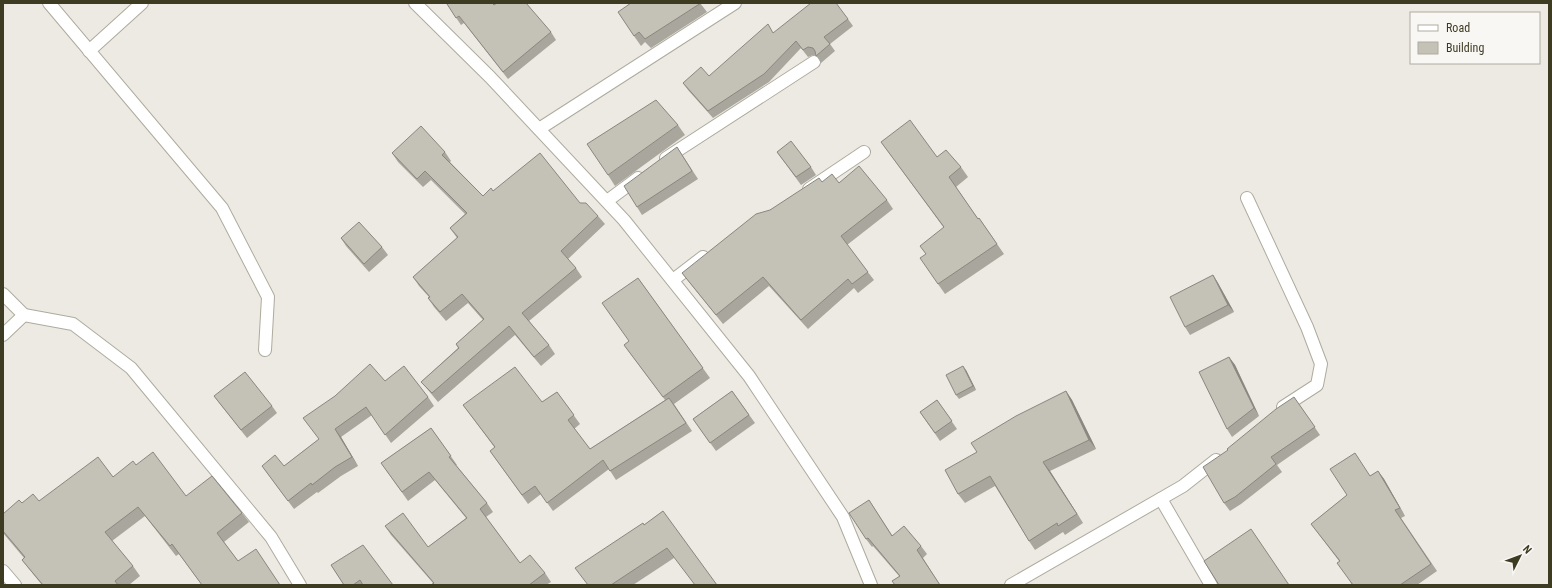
<svg xmlns="http://www.w3.org/2000/svg" width="1552" height="588" font-family="'Roboto Condensed',sans-serif">
	<style>
		.lines { fill: none; stroke-linecap: round; stroke-linejoin: round }
		.street-casing { stroke: #aeab9e; stroke-width: 14 }
		.street { stroke: #fff; stroke-width: 12 }
		.wall { fill: #a9a69d }
		.shaded-wall { fill: #89877f }
		.building { fill: #c4c1b6; stroke: #89877f }
	</style>
	<rect width="100%" height="100%" fill="#edeae3"/>
	<g class="lines">
		<defs>
			<g id="street">
				<path d="M49,3L222,208L268,297L265,350"/>
				<path d="M415,3L490,77L624,220L749,376L843,517L871,585"/>
				<path d="M89,51L142,3"/>
				<path d="M539,129L735,3"/>
				<path d="M666,158L814,62"/>
				<path d="M809,189L864,152"/>
				<path d="M1247,198L1307,327L1321,364L1317,385L1283,407"/>
				<path d="M607,201L638,178"/>
				<path d="M673,280L703,257"/>
				<path d="M3,294L24,315L3,335"/>
				<path d="M24,315L73,324L131,368L271,537L300,585"/>
				<path d="M1161,499L1211,585"/>
				<path d="M3,571L15,585"/>
				<path d="M1011,585L1183,486L1216,460"/>
			</g>
		</defs>
		<use href="#street" class="street-casing"/>
		<use href="#street" class="street"/>
	</g>
	<g class="wall">
		<path d="M631,3H700L707,12L651,48L645,42L641,46L634,36Z"/>
		<path d="M447,4L494,5L551,32L556,40L508,79L464,23L461,25Z"/>
		<path d="M848,19L853,26L830,44L835,51L821,63L816,55H813L808,57L801,48L769,82L713,118L688,90L683,83L709,76L773,33Z"/>
		<path d="M678,125L685,135L615,186L608,175Z"/>
		<path d="M881,142L937,157L961,167L968,177L956,187L978,219L979,218L1004,254L945,294L938,284L926,254L944,228Z"/>
		<path d="M677,147L698,179L642,215L637,207Z"/>
		<path d="M445,152L451,161L450,162L483,196L493,191L580,203L598,216L605,224L568,259L576,268L582,277L529,321L549,345L555,354L541,366L515,335L438,402L428,390L421,382L458,348L456,344L483,320L468,303L446,321L434,307L428,298L429,297L419,286L413,277L457,238L450,228L465,214L431,180L423,187L398,162L392,153Z"/>
		<path d="M777,152L811,167L816,175L801,185Z"/>
		<path d="M822,182L839,183L887,200L893,209L847,245L874,280L858,293L854,288L808,329L769,286L723,324L689,282L682,273L770,210Z"/>
		<path d="M341,238L382,247L388,255L369,272L346,246Z"/>
		<path d="M1213,275L1218,283L1234,312L1190,335L1185,327Z"/>
		<path d="M638,278L710,378L674,404L692,431L616,480L609,469L553,511L541,494L528,504L490,451L495,448L463,405L542,402L557,392L580,424L574,429L590,449L665,400L624,345L629,341Z"/>
		<path d="M1229,357L1235,365L1259,416L1232,437L1227,429Z"/>
		<path d="M966,370L976,390L959,399L956,395Z"/>
		<path d="M385,381L428,397L434,406L391,443L372,415L341,437L358,466L341,476L318,493L317,492L294,509L262,466H284L319,439Z"/>
		<path d="M732,391L755,423L716,451L693,419Z"/>
		<path d="M1066,391L1072,400L1096,449L1050,471L1083,523L1065,535L1063,532L1035,550L1029,541L995,486L965,503L958,494L977,452Z"/>
		<path d="M214,396L272,406L277,413L247,438L220,404Z"/>
		<path d="M1294,397L1320,435L1277,465L1282,472L1241,504L1230,511L1224,503Z"/>
		<path d="M937,400L957,429L940,441L920,412Z"/>
		<path d="M431,428L457,465H456L487,503L493,512L486,517L520,563L545,573L551,582L546,585H431L433,583L391,535L385,526L428,547L466,518L435,480L408,501L381,463Z"/>
		<path d="M136,465L186,496L242,513L249,522L224,542L238,561L280,585H202L179,554L176,556L145,516L112,541L133,566L140,576L129,585H42L29,569L22,560L24,558L3,533V514L22,503L39,501L113,477Z"/>
		<path d="M1378,471L1384,479L1405,516L1401,518L1437,571L1417,585H1352L1339,561L1311,524L1347,495L1370,476Z"/>
		<path d="M869,500L892,535L921,546L927,554L923,558L940,585H895L899,576L873,546L872,547L866,539Z"/>
		<path d="M663,511L674,558L633,585H587L644,525Z"/>
		<path d="M331,565L393,585H344Z"/>
	</g>
	<g class="shaded-wall">
		<path d="M1213,275L1218,283L1234,312L1228,305Z"/>
		<path d="M1229,357L1235,365L1259,416L1254,408Z"/>
		<path d="M963,366L966,370L976,390L973,386Z"/>
		<path d="M1066,391L1072,400L1096,449L1089,440Z"/>
		<path d="M335,429L341,437L358,466L352,457Z"/>
		<path d="M1043,462L1050,471L1083,523L1077,514Z"/>
		<path d="M1378,471L1384,479L1405,516L1400,508Z"/>
	</g>
	<g class="building">
		<path d="M448,3H492L494,5L497,3H526L551,32L503,72L459,16L456,18L447,4Z"/>
		<path d="M631,3H701L645,39L639,32L634,36L618,12Z"/>
		<path d="M811,3H836L848,19L824,37L830,44L816,56L815,51L813,48L808,47L803,50L796,41L764,74L708,111L683,83L701,67L709,76L768,24L773,33Z"/>
		<path d="M656,100L678,125L608,175L587,144Z"/>
		<path d="M910,120L937,157L946,150L961,167L949,177L978,219L979,218L997,244L938,284L920,258L926,254L920,246L944,227L881,142Z"/>
		<path d="M421,126L445,152L442,155L483,196L491,188L493,191L540,153L580,203H586L598,216L561,251L576,268L522,313L549,345L534,357L509,326L432,393L421,382L459,348L456,344L484,319L462,294L440,312L428,298L430,297L413,277L458,237L450,228L467,213L425,171L417,179L392,153Z"/>
		<path d="M791,141L811,167L796,177L777,152Z"/>
		<path d="M677,147L692,171L637,207L624,186Z"/>
		<path d="M859,166L887,200L841,236L868,272L852,284L848,279L801,320L763,277L716,315L682,273L756,214L770,210L819,178L822,182L832,174L839,183Z"/>
		<path d="M359,222L382,247L364,264L341,238Z"/>
		<path d="M1213,275L1228,305L1185,327L1170,297Z"/>
		<path d="M638,278L703,368L663,397L624,345L629,341L602,303Z"/>
		<path d="M1229,357L1254,408L1227,429L1199,372Z"/>
		<path d="M370,364L385,381L404,366L428,397L385,435L366,407L335,429L352,457L335,467L312,485L311,483L288,501L262,466L275,455L284,466L319,439L303,418L335,396Z"/>
		<path d="M963,366L973,386L956,395L946,375Z"/>
		<path d="M515,367L542,402L557,392L574,415L568,420L590,449L669,398L686,423L610,471L603,460L547,503L535,486L522,495L490,451L495,447L463,405Z"/>
		<path d="M245,372L272,406L241,430L214,396Z"/>
		<path d="M732,391L749,415L710,443L693,419Z"/>
		<path d="M1066,391L1089,440L1043,462L1077,514L1058,526L1057,523L1029,541L990,476L958,494L945,470L977,452L971,443L1016,416Z"/>
		<path d="M1294,397L1315,427L1271,457L1276,464L1235,497L1224,503L1203,467L1228,450L1227,449L1276,409Z"/>
		<path d="M937,400L952,421L935,433L920,412Z"/>
		<path d="M431,428L451,456L449,457L487,503L480,509L520,563L530,555L545,573L529,585H431L434,583L385,526L403,513L428,547L467,518L429,472L402,492L381,463Z"/>
		<path d="M153,452L186,496L212,476L242,513L217,533L238,561L256,549L280,585H202L172,544L170,546L138,507L105,532L133,566L115,581L118,585H43L22,560L25,557L3,531V514L19,500L22,503L33,494L39,501L98,457L113,477L133,461L136,465Z"/>
		<path d="M1355,453L1370,476L1378,471L1400,508L1395,510L1431,564L1400,585H1353L1337,563L1340,561L1311,524L1347,495L1330,469Z"/>
		<path d="M869,500L892,536L904,526L921,546L917,550L940,585H895L892,581L900,576L868,538L866,539L849,513Z"/>
		<path d="M663,511L717,585H695L667,548L611,585H588L575,568L643,523L644,525Z"/>
		<path d="M1251,529L1289,585H1219L1204,561Z"/>
		<path d="M363,545L393,585H363L360,580L353,585H344L331,565Z"/>
	</g>
	<rect width="1552" height="588" fill="none" stroke="#3e3b23" stroke-width="8"/>
	<rect x="1410" y="12" width="130" height="52" fill="#f9f7f4" stroke="#aeaca0"/>
	<rect x="1418" y="25" width="20" height="6" fill="#ffffff" stroke="#aeaca0"/>
	<text x="1446" y="32" font-size="12" fill="#3e3b23">Road</text>
	<rect x="1418" y="42" width="20" height="12" fill="#c4c1b6" stroke="#aeaca0"/>
	<text x="1446" y="52" font-size="12" fill="#3e3b23">Building</text>
	<g transform="translate(1520 556) rotate(48)" stroke="#f9f7f4" stroke-width="3" paint-order="stroke">
	<path d="M0-3L7 15L0 10L-7 15Z" fill="#3e3b23"/>
	<text y="-6" font-size="11" font-weight="bold" text-anchor="middle" fill="#3e3b23">N</text>
	</g>
</svg>
